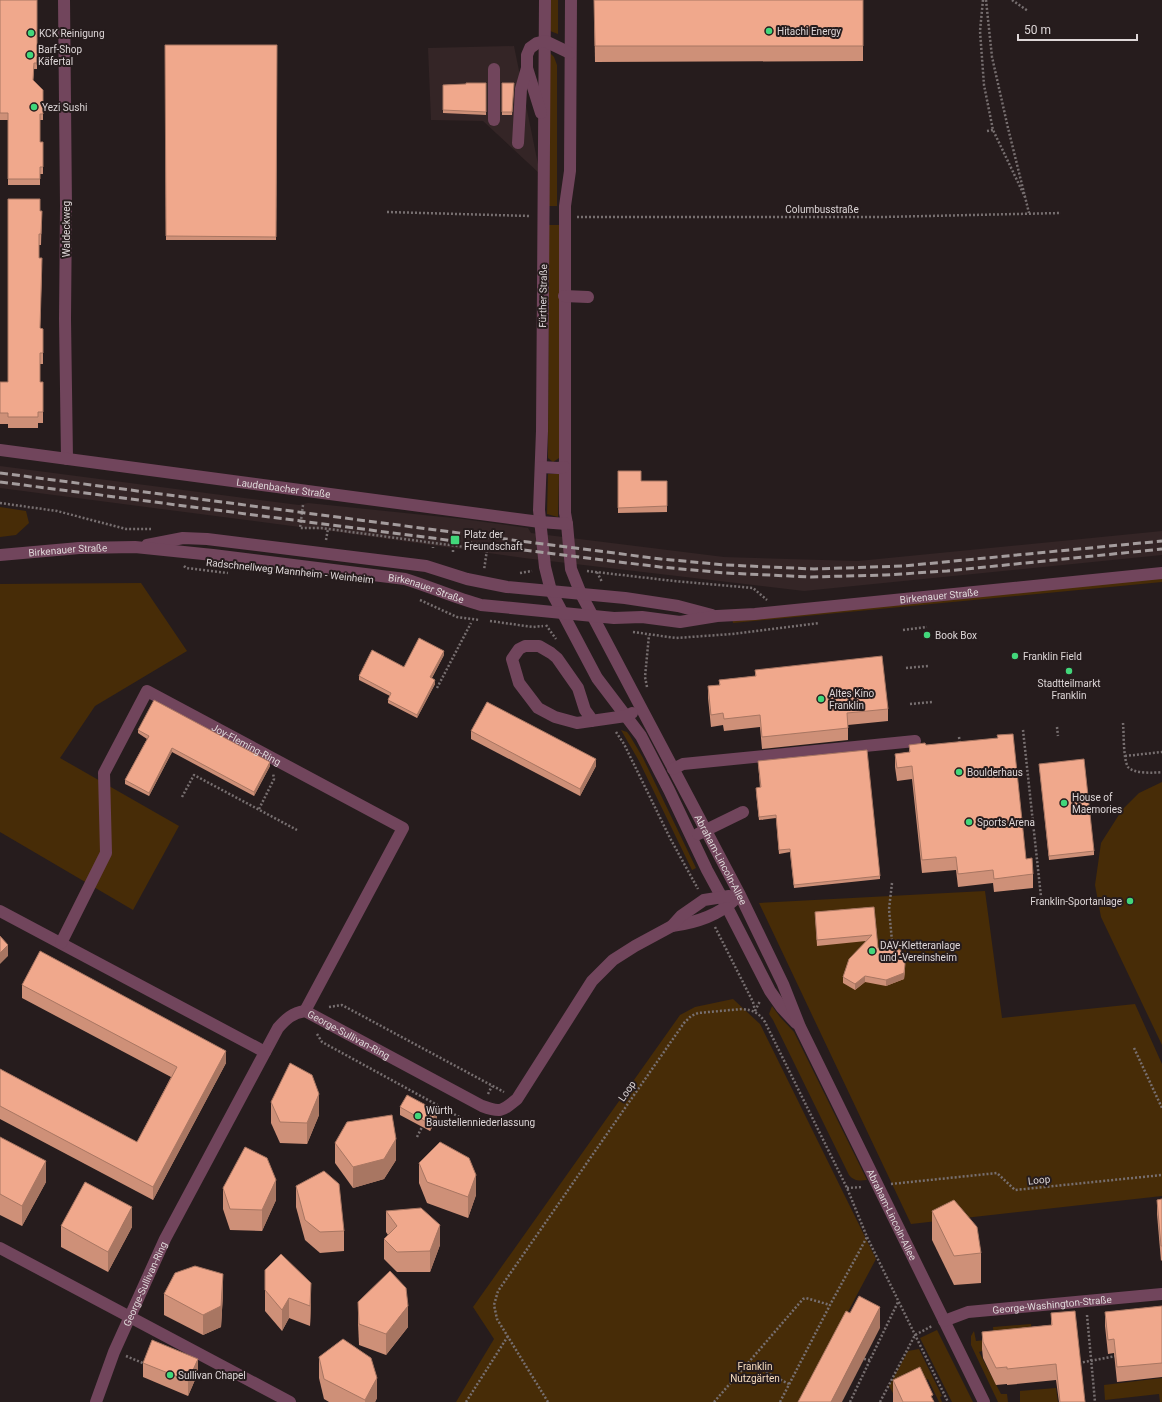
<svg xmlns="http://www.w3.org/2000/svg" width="1162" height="1402" font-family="Roboto,sans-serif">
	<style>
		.built { fill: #342526 }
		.green { fill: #472c07 }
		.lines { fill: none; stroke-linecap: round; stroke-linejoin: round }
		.path { stroke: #776f70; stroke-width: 2.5; stroke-dasharray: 2 2; stroke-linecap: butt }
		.minor { stroke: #71455c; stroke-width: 12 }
		.rail { stroke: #a49c9d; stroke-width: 3; stroke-dasharray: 8 4; stroke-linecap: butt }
		.wall { fill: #ce9078 }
		.shaded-wall { fill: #a87662 }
		.building { fill: #f0a88c; stroke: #a87662 }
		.poi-dot { fill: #42d77b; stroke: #261c1d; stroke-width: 1.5 }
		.labels { text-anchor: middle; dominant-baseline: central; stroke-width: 4; stroke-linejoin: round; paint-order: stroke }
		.poi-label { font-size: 10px; fill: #ded7d8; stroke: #261c1d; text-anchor: start }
		.street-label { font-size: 10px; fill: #ded7d8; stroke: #261c1d }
		.park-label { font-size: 10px; fill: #f8ddbf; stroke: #261c1d }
	</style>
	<rect width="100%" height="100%" fill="#261c1d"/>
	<g class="built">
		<path d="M514,46L540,174L483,121L431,120L428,48Z"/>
		<path d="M0,466L299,505L308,503L463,519L528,528L531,533L724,557L858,561L1162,531V555L804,591L524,558L338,532L0,488Z"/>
	</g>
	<g class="green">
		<path d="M550,0H558V34L550,31Z"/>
		<path d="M550,53L554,57L557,65V206H549Z"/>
		<path d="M549,225H560L559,458L553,462L548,458Z"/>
		<path d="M548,474H559L558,517L547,514Z"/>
		<path d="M0,507L26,511L29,523L16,535L0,537Z"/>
		<path d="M1162,577V582L733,623L732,618Z"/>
		<path d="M141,583L187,651L95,706L60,758L179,826L133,910L0,832V584Z"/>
		<path d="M621,730L627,732L630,736L643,758L696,868L692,870L639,761Z"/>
		<path d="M1162,782V1045L1101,917L1095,885L1101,843L1122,810L1139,793Z"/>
		<path d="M985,891L1002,1018L1135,1004L1162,1064V1196L911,1224L759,903Z"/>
		<path d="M733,999L760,1024L876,1259L800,1402H456L494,1339L473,1307L680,1015L695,1007Z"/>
		<path d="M772,1006L780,1017L794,1032L867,1180C859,1181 854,1181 849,1175L773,1020L769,1014Z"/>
		<path d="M1031,1324L1033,1343L982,1347V1351L979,1352L1001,1394H1007L1008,1402H998L971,1345V1336L974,1331L976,1341L994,1339L993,1327Z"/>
		<path d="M937,1330L973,1402H952L920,1338Z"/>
		<path d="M919,1349L942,1396L940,1397L942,1402H939L928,1379L894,1395L889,1386L908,1351Z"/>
		<path d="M1162,1378V1402H1160L1159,1394L1105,1400L1104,1385Z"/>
		<path d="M1056,1388L1058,1402H1020V1391Z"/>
	</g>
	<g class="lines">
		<g class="path">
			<path d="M983,0L980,31L984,85L993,130L1025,197"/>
			<path d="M986,0L992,57L1008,128L1029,213"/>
			<path d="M1012,0L1028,11"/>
			<path d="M987,131L993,130"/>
			<path d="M387,212L530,216"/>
			<path d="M577,217H883L1061,213"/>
			<path d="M0,503L57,511L126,529H151"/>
			<path d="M303,505L300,528H321L487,550L484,570"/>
			<path d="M326,540L328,529"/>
			<path d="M433,548V547"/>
			<path d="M453,552V550"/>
			<path d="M184,566L186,568L228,573"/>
			<path d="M587,571L674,581L753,588L767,600"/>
			<path d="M597,572L602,582"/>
			<path d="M520,573L532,571"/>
			<path d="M420,600L457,617L479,620"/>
			<path d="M490,621L533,627L543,626"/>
			<path d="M546,625L556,639"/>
			<path d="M903,630L927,627"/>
			<path d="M633,632L676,638L732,634L819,623"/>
			<path d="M906,668L928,666"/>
			<path d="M647,687L645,677L649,635"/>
			<path d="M437,688L471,623"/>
			<path d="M910,704L932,702"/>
			<path d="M1123,723C1124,733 1123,759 1128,767C1134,774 1154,773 1162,772"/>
			<path d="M1057,727L1058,736"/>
			<path d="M1023,730L1042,906"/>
			<path d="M616,732L624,744L670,838L698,889"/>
			<path d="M959,737L960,744"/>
			<path d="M1125,756L1162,752"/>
			<path d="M182,797L194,775L297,830"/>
			<path d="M259,809L274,779L273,773"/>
			<path d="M892,883L889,909L893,952"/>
			<path d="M715,927L753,1002L755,1011"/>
			<path d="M329,1007L342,1005L504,1092"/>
			<path d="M755,1011L760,1001"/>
			<path d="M317,1034L322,1042L472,1124L475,1118"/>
			<path d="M1134,1048L1162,1108"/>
			<path d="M488,1094L492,1086"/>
			<path d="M417,1137L422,1127"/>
			<path d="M891,1184L997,1173L1015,1190L1162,1175"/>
			<path d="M847,1188L863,1187"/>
			<path d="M1087,1315L1095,1402"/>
			<path d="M126,1356L145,1364"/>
			<path d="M864,1359L870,1360L898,1302"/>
			<path d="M748,1363L803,1299L806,1298L830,1305"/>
			<path d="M1079,1363L1116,1356"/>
			<path d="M466,1402L508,1336"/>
			<path d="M548,1402L497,1319L494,1305L498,1291L684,1023L691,1016L698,1013L742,1009C753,1010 759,1013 765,1022L847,1188L867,1237L948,1402"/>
			<path d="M714,1402L748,1363L789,1384"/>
			<path d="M780,1402L830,1305L867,1237"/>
			<path d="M850,1402L870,1360"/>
			<path d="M880,1402L915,1335L932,1326"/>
		</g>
		<g class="minor">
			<path d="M64,0L66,206L65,319L67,459"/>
			<path d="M545,0L542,431L539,510L545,567L551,591L597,678L641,736L669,790L707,870L727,907L770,991L782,1008L796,1023"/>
			<path id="s1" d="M571,0L570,171L565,206V513L567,524L571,569L581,594L740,895L783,984L800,1027L984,1402"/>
			<path d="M527,68L541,113"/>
			<path d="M494,120V69"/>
			<path d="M518,143L521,89L527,68V55L530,48L537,43L545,41L570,53"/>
			<path d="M564,296L588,297"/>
			<path id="s2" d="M0,450L540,522L567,524"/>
			<path d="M541,467L558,468L564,467"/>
			<path d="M147,545L183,538L207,539L426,566L467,579L507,587L625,598L678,606L712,615"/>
			<path id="s3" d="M0,555L79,548L135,547L213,555L405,579C431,587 455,598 481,605L614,618L642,617L680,622L717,616L755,614L1162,573"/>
			<path d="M593,721L585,710L578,688L557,658L551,653L539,646H525L519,649L512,659L519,683L538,708L555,717L577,723L626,716L632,713"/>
			<path d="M673,769L683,764L915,741"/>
			<path d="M698,834L743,812"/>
			<path d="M0,911L265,1052"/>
			<path d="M672,926C694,923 717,916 733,901"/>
			<path id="s4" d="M61,943L106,853L104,773L147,691L403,828L305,1011"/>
			<path d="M0,1248L290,1402"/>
			<path id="s5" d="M944,1321L968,1312L1162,1294"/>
			<path id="s6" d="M96,1402L114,1352L165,1239L278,1028C286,1019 292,1013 305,1011L482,1106C501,1113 502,1111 517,1099L592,981L613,960L635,946L672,926L681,916L704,900L729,896"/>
		</g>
		<g class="rail">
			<path d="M0,473L528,542L661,559L726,565L814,569L903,566L1162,541"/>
			<path d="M0,482L555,554L660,567L726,573L811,577L885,575L947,571L1162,549"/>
		</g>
	</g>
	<g class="wall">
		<path d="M0,0H37V69H34L33,80L43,90V120H40V142H43V174H40V185H8V120H0Z"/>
		<path d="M594,0H863V61L595,62Z"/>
		<path d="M165,45H277L276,240H166Z"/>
		<path d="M486,83V115L443,113V85L466,84Z"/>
		<path d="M502,83H514L512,115H502Z"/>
		<path d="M40,211H42L41,245H39V258L42,269L40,328L43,329V364H40V382H43V423H38V428H8V424H0V382H8Z"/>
		<path d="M618,471L641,481H667V512L618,513Z"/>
		<path d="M444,655L432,678L435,684L417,718L388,703V700L390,696L359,680V676L404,667Z"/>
		<path d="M755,670L888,709V721L848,725V740L762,749L760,727L724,731L723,725L711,727L708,698V686L719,685V680L755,676Z"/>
		<path d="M138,730L270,766L254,796L172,752L149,796L125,784V780L147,739L138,733Z"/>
		<path d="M471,731L596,766L580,796L471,739Z"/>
		<path d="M909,745H926L1026,859L1033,874V888L994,892L993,883L958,887L956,870L922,873L912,779L897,781L895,767V754L909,752Z"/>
		<path d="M758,761L880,876V879L794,888L790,852L779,854L776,818L759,820L756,792V788H760Z"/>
		<path d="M1039,764L1094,851V855L1049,860Z"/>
		<path d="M874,907L878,948L905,970L904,979L886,986L865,982L855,990L843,983V977L866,941L817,946L815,912Z"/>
		<path d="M22,985L226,1063L153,1200L0,1119V1069L137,1142L171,1077L22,998Z"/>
		<path d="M271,1102L319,1115L307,1144L280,1143L271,1123Z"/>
		<path d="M400,1107L437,1118L430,1131L400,1115Z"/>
		<path d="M0,1137L46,1182L22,1226L0,1215Z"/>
		<path d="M335,1143L396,1160L384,1179L353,1188L335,1163Z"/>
		<path d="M419,1163L476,1195L468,1218L427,1203L419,1183Z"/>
		<path d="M296,1186L344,1231V1251L320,1253L305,1240L296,1207Z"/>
		<path d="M223,1188L276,1200L262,1231L230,1230L223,1209Z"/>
		<path d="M1162,1199V1260L1161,1261L1157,1214V1200Z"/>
		<path d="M386,1211L440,1245L430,1272H397L384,1259V1239L388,1235L386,1232Z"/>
		<path d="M932,1211L981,1253V1283L954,1285L932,1240Z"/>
		<path d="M61,1226L132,1227L108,1272L61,1247Z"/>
		<path d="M265,1270L311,1304L310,1326L289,1318L282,1331L265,1311Z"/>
		<path d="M164,1294H223L221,1327L203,1335L164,1315Z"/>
		<path d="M358,1302L408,1327L386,1355L359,1345L358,1323Z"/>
		<path d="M1162,1306V1377L1117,1382L1114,1353L1108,1354L1105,1326V1312Z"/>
		<path d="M1051,1313L1085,1402H1059L1056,1380L1007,1385V1384L996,1385L983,1358L982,1349V1332L1051,1325Z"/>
		<path d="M319,1357L377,1398L375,1402H329L324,1399L319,1378Z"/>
		<path d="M143,1363L198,1373L188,1396L143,1377Z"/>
		<path d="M893,1380L933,1400L934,1402H893Z"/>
	</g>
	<g class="shaded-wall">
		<path d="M444,651V655L430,681V677Z"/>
		<path d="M435,680V684L417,718V715Z"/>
		<path d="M172,748V752L149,796V793Z"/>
		<path d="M596,759V766L580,796V789Z"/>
		<path d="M270,762V766L254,796V792Z"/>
		<path d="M8,945V956L0,964V953Z"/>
		<path d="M905,964V970L904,979L886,986V980Z"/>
		<path d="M865,976V982L855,990V984Z"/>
		<path d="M226,1051V1063L153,1200V1187Z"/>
		<path d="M319,1094V1115L307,1144V1123Z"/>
		<path d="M437,1111V1118L430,1131V1124Z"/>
		<path d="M396,1139V1160L384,1179L353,1188V1167Z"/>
		<path d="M46,1161V1182L22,1226V1206Z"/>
		<path d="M476,1175V1195L468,1218V1197Z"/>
		<path d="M276,1180V1200L262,1231V1210Z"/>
		<path d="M132,1207V1227L108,1272V1252Z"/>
		<path d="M440,1225V1245L430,1272V1251Z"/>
		<path d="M223,1274V1294L221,1327L203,1335V1315Z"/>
		<path d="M311,1283V1304L310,1326V1306Z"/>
		<path d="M289,1298V1318L282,1331V1310Z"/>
		<path d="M408,1306V1327L386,1355V1334Z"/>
		<path d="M880,1307V1328L842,1402H831Z"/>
		<path d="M198,1359V1373L188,1396V1381Z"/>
		<path d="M377,1378V1398L375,1402H365V1400Z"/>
	</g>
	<g class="building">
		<path d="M0,0H37V63H34L33,80L43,90V114H40V142H43V167H40V179H8V113H0Z"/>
		<path d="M594,0H863V46H595Z"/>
		<path d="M165,45H277L276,237L166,236Z"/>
		<path d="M466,83H486V112L443,110V85L466,84Z"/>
		<path d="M502,83H514L512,112H502Z"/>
		<path d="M8,199H40V211H42L41,234H39V258H42L40,328L43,329V353H40V382H43V412H38V417H8V413H0V382H8Z"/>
		<path d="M618,471H641V481H667V506L618,508Z"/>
		<path d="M419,638L444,651L430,677L435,680L417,715L388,700L391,693L359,676L372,650L404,667Z"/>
		<path d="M882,656L888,709L847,713L848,728L762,737L760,715L724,719L723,713L711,715L708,686L720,685L719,680L756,676L755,670Z"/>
		<path d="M154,700L270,762L254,792L172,748L149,793L125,780L149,736L138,730Z"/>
		<path d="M487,702L596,759L580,789L471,731Z"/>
		<path d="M1013,734L1026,859L1032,858L1033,874L994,879L993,870L958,874L956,857L922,860L912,766L897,768L895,754L910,752L909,745L925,743L926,745L998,738L997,735Z"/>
		<path d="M867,750L880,876L794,885L790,849L779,850L776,815L759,817L756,788L761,787L758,761Z"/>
		<path d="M1084,759L1094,851L1049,856L1039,764Z"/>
		<path d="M874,907L878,948L901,950L905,964L904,973L886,980L865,976L855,984L843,977L849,959L872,935L817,940L815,912Z"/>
		<path d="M0,936L8,945L0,953Z"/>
		<path d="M40,951L226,1051L153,1187L0,1106V1069L137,1142L177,1067L22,985Z"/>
		<path d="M290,1063L312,1075L319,1094L307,1123L280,1122L271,1102Z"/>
		<path d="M407,1095L437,1111L430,1124L400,1107Z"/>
		<path d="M392,1115L396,1139L384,1159L353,1167L335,1143L347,1122Z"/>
		<path d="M0,1137L46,1161L22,1206L0,1194Z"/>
		<path d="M440,1142L469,1158L476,1175L468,1197L427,1182L419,1163Z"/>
		<path d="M245,1147L267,1158L276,1180L262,1210L230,1209L223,1188Z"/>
		<path d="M324,1171L339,1184L344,1231L320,1232L305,1220L296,1186Z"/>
		<path d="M85,1182L132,1207L108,1252L61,1226Z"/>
		<path d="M1162,1199V1246H1161L1157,1200Z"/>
		<path d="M954,1200L977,1227L981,1253L954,1256L932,1211Z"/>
		<path d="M421,1208L440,1225L430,1251L397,1252L384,1239L397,1226L386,1211Z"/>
		<path d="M281,1254L311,1283L310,1306L289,1298L282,1310L265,1290V1270Z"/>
		<path d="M195,1266L223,1274L221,1306L203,1315L164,1294L175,1273Z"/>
		<path d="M390,1271L406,1288L408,1306L386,1334L359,1324L358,1302Z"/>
		<path d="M859,1296L880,1307L831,1402H798L846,1311L850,1313Z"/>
		<path d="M1162,1306V1363L1117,1367L1114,1339L1108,1340L1105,1312Z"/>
		<path d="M1075,1311L1085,1402H1060L1056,1364L1007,1369V1367L996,1368L983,1342L982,1332L1052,1325L1051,1313Z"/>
		<path d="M343,1339L371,1358L377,1378L365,1400L324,1379L319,1357Z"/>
		<path d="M152,1340L198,1359L188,1381L143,1363Z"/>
		<path d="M920,1367L933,1395L931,1396L934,1402H903L893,1380Z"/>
	</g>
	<g class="poi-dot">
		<circle cx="769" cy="31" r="4"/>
		<circle cx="31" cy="33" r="4"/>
		<circle cx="30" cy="55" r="4"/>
		<circle cx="34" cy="107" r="4"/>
		<rect x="450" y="535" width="10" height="10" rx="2"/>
		<circle cx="927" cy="635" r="4"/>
		<circle cx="1015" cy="656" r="4"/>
		<circle cx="1069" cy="671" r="4"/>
		<circle cx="821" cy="699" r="4"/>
		<circle cx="959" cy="772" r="4"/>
		<circle cx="1064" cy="803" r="4"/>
		<circle cx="969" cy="822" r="4"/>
		<circle cx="1130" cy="901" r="4"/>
		<circle cx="872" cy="951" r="4"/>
		<circle cx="418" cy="1116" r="4"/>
		<circle cx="170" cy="1375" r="4"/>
	</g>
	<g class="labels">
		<g class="poi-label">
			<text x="777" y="31">Hitachi Energy</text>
			<text x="39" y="33">KCK Reinigung</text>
			<text x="38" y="49">Barf-Shop<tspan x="38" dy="12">Käfertal</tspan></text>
			<text x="42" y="107">Yezi Sushi</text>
			<text x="464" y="534">Platz der<tspan x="464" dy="12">Freundschaft</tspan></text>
			<text x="935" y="635">Book Box</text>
			<text x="1023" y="656">Franklin Field</text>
			<text x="1069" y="683" text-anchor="middle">Stadtteilmarkt<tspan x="1069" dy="12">Franklin</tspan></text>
			<text x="829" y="693">Altes Kino<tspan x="829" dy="12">Franklin</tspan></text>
			<text x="967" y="772">Boulderhaus</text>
			<text x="1072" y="797">House of<tspan x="1072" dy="12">Maemories</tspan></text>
			<text x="977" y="822">Sports Arena</text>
			<text x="1122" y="901" text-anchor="end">Franklin-Sportanlage</text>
			<text x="880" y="945">DAV-Kletteranlage<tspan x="880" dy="12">und -Vereinsheim</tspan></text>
			<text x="426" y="1110">Würth<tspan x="426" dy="12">Baustellenniederlassung</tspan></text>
			<text x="178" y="1375">Sullivan Chapel</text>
		</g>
		<g class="street-label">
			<text x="822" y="209">Columbusstraße</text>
			<text transform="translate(66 229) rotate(-90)">Waldeckweg</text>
			<text transform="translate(543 296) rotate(-89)">Fürther Straße</text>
			<text stroke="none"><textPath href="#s2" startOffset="286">Laudenbacher Straße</textPath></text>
			<text stroke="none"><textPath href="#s3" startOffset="68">Birkenauer Straße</textPath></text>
			<text transform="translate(290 571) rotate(6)">Radschnellweg Mannheim - Weinheim</text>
			<text stroke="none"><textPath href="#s3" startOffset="430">Birkenauer Straße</textPath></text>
			<text stroke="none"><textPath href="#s3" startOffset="948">Birkenauer Straße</textPath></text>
			<text stroke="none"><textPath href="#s4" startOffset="386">Joy-Fleming-Ring</textPath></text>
			<text stroke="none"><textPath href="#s1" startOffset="897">Abraham-Lincoln-Allee</textPath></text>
			<text stroke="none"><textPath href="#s6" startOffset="499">George-Sullivan-Ring</textPath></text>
			<text transform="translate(627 1091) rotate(-55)">Loop</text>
			<text transform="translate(1039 1180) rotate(-6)">Loop</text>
			<text stroke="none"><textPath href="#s1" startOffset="1291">Abraham-Lincoln-Allee</textPath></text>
			<text stroke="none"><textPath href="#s6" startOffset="128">George-Sullivan-Ring</textPath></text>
			<text stroke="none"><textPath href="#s5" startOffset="110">George-Washington-Straße</textPath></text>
		</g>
		<g class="park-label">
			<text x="755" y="1366">Franklin<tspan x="755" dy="12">Nutzgärten</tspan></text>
		</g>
	</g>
	<path d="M1018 34v6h119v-6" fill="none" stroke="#ded7d8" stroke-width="2"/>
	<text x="1024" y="34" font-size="12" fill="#ded7d8" stroke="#261c1d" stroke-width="3" paint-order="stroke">50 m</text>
</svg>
